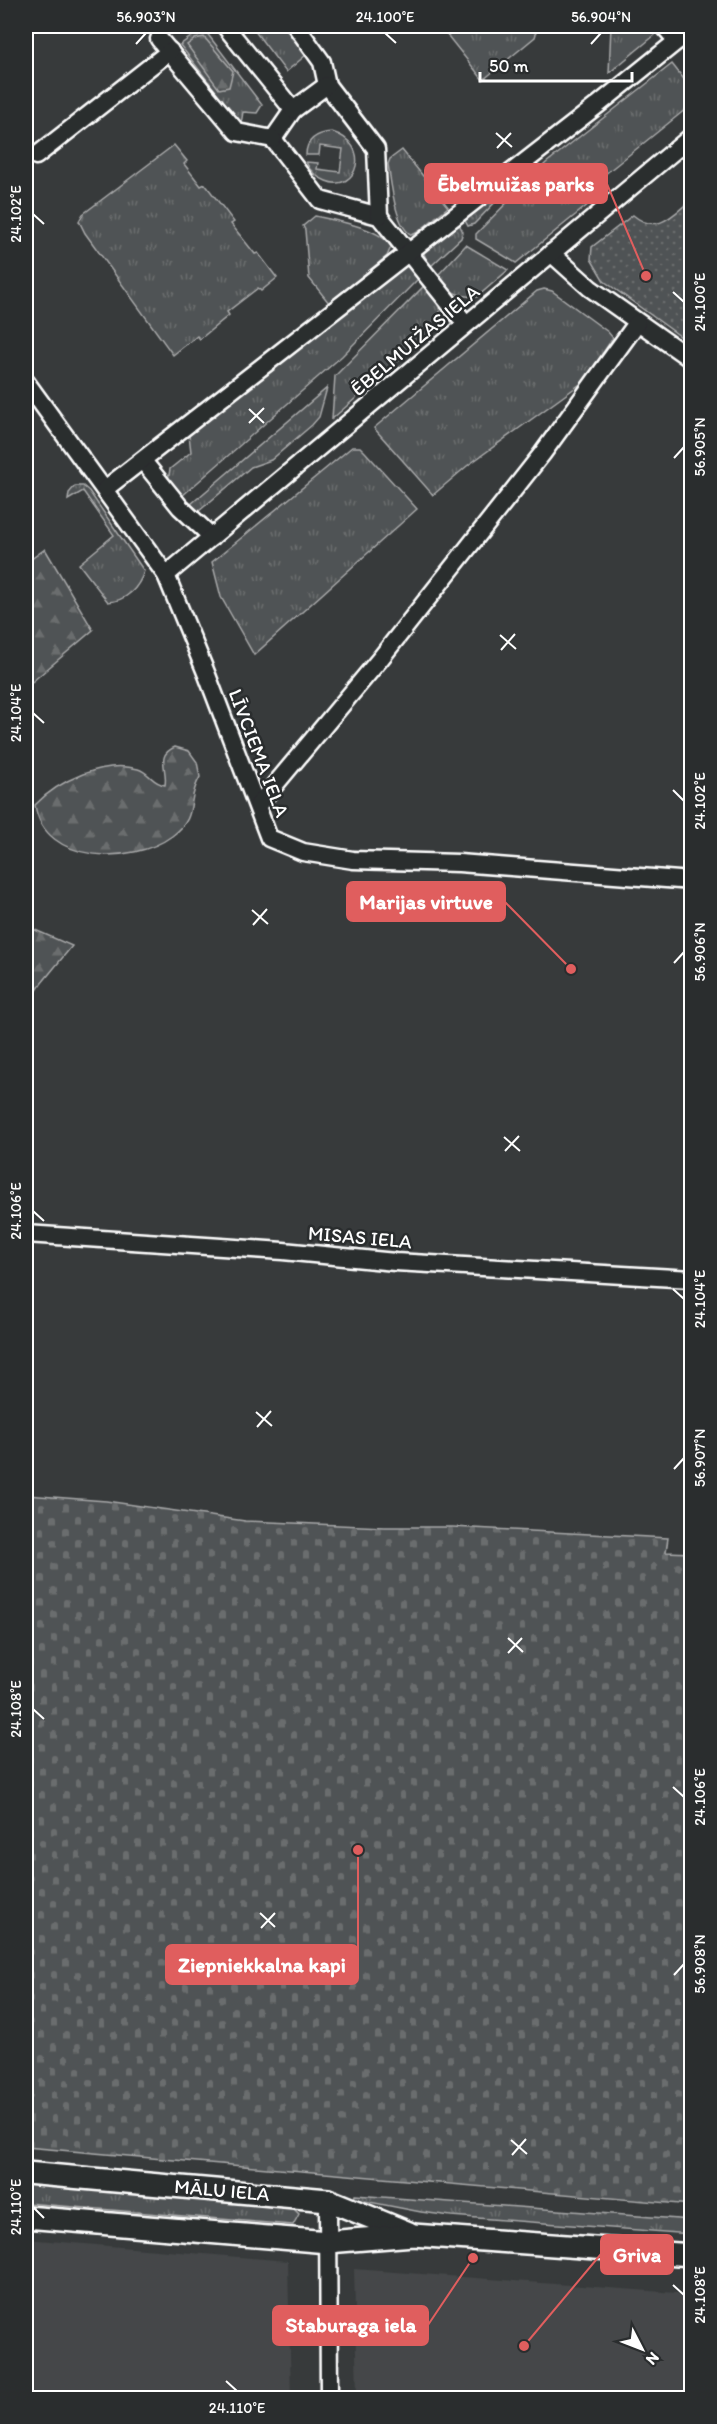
<svg xmlns="http://www.w3.org/2000/svg" width="717" height="2424" font-family="Itim,sans-serif">
	<style>
		.built { fill: #444748 }
		.grass { fill: url(#grass-tufts); stroke: #a8a9aa; stroke-width: 1.5 }
		.forest { fill: url(#forest-firs); stroke: #a8a9aa; stroke-width: 1.5 }
		.cemetery { fill: url(#cemetery-stones); stroke: #a8a9aa; stroke-width: 1.5 }
		.park { fill: url(#park-dots); stroke: #a8a9aa; stroke-width: 1.5 }
		.lines { fill: none; stroke-linecap: round; stroke-linejoin: round }
		.minor-casing { stroke: #fff; stroke-width: 21 }
		.tertiary-casing { stroke: #fff; stroke-width: 26 }
		.minor { stroke: #2a2d2e; stroke-width: 16 }
		.tertiary { stroke: #2a2d2e; stroke-width: 21 }
		.ticks { fill: none; stroke: #fff; stroke-width: 2 }
		.labels { text-anchor: middle; dominant-baseline: central; stroke-width: 5; stroke-linejoin: round; paint-order: stroke }
		.street-label { font-size: 20px; fill: #fff; stroke: #2a2d2e }
		.leader { fill: none; stroke: #e05e5e; stroke-width: 2 }
		.callout-dot { fill: #e05e5e; stroke: #2a2d2e; stroke-width: 2 }
		.callout { fill: #e05e5e; stroke: #e05e5e; stroke-width: 2 }
		.callout-label { font-size: 21px; text-anchor: middle; font-weight: bold; fill: #fff }
		.neatline { fill: none; stroke: #fff; stroke-width: 2 }
		.ticks-label { font-size: 15px; text-anchor: middle; fill: #fff }
	</style>
	<defs>
		<pattern id="grass-tufts" width="24" height="20" patternUnits="userSpaceOnUse" patternTransform="scale(1.5)"><rect width="24" height="20" fill="#505354"/><path d="M3 7l-1-3M5 7V3M7 7l1-3M15 17l-1-3M17 17v-4M19 17l1-3" fill="none" stroke="#6a6d6e"/></pattern>
		<pattern id="forest-firs" width="22" height="20" patternUnits="userSpaceOnUse" patternTransform="scale(1.5)"><rect width="22" height="20" fill="#505354"/><path d="M5 1l3.5 6h-7zM16 11l3.5 6h-7z" fill="#6a6d6e"/></pattern>
		<pattern id="cemetery-stones" width="16" height="16" patternUnits="userSpaceOnUse" patternTransform="scale(1.5)"><rect width="16" height="16" fill="#505354"/><path d="M2 7V4a2 2 0 0 1 4 0v3zM10 15v-3a2 2 0 0 1 4 0v3z" fill="#6a6d6e"/></pattern>
		<pattern id="park-dots" width="8" height="8" patternUnits="userSpaceOnUse" patternTransform="scale(1.5)"><rect width="8" height="8" fill="#505354"/><path d="M2 2h.1M6 6h.1" fill="none" stroke="#6a6d6e" stroke-width="1.8" stroke-linecap="round"/></pattern>
	</defs>
	<rect width="100%" height="100%" fill="#373a3b"/>
	<filter id="ink" filterUnits="userSpaceOnUse"><feTurbulence type="fractalNoise" baseFrequency=".0167" numOctaves="2"/><feDisplacementMap in="SourceGraphic" scale="12" xChannelSelector="R" yChannelSelector="G"/><feConvolveMatrix kernelMatrix="1 2 1 2 8 2 1 2 1" color-interpolation-filters="sRGB"/></filter>
	<g filter="url(#ink)">
		<g class="built">
			<path d="M26,2239L288,2261L291,2398H26Z"/>
			<path d="M354,2269L691,2294V2398H357Z"/>
		</g>
		<g class="grass">
			<path d="M251,26H284L306,55L286,72Z"/>
			<path d="M440,26H530L536,34L535,37L483,80Z"/>
			<path d="M611,26H647L655,35L609,73Z"/>
			<path d="M203,28L262,105L257,113L243,112L241,124L180,45Z"/>
			<path d="M672,64L691,88V105L604,175L605,191L516,263L476,239V234L546,163Z"/>
			<path d="M332,132C373,144 357,194 326,181C316,177 310,172 306,162L318,163L317,169L340,172L343,149L320,146L319,155H306C306,139 318,133 332,132Z"/>
			<path d="M174,145L187,161L184,164L201,186L205,184L234,222L231,224L255,254L258,253L277,278L261,291L258,288L227,312L229,315L200,339L197,336L173,355L85,233L79,221L83,214Z"/>
			<path d="M402,150L448,207L418,232L412,235C395,227 391,182 388,164L390,159Z"/>
			<path d="M525,171L474,224L468,226L463,217Z"/>
			<path d="M315,216C334,220 382,228 391,247L387,256L329,303L309,278L305,230L303,226Z"/>
			<path d="M458,222L463,232L461,238L430,267L424,254L426,247Z"/>
			<path d="M466,245L508,270L477,297C454,296 451,293 438,275Z"/>
			<path d="M405,266L409,267L418,279L342,356L182,496L168,481L170,469L191,452L189,435Z"/>
			<path d="M424,286C434,299 445,309 439,325L332,419L335,376Z"/>
			<path d="M544,289L552,291L608,332L613,338L583,382L467,466L433,495L374,428L537,291Z"/>
			<path d="M327,388L319,417L312,425L271,460L251,467L199,511L191,504Z"/>
			<path d="M352,447H360L365,452L417,509L254,655L221,597L212,562Z"/>
			<path d="M75,486H83L89,491L144,571C139,588 126,601 108,602L79,564L114,535L83,491L68,500L69,493Z"/>
			<path d="M26,2184L280,2206L293,2208L299,2214L293,2225L26,2203Z"/>
			<path d="M355,2195L691,2220V2234L451,2216L421,2212L354,2199Z"/>
		</g>
		<g class="forest">
			<path d="M204,37L233,71L229,87L219,89L187,45L195,39Z"/>
			<path d="M45,549L93,630L26,687V563Z"/>
			<path d="M175,747L189,751L197,762L200,777C185,802 200,815 172,836C133,865 44,865 35,805C58,781 104,759 138,769C149,772 153,784 165,785C168,768 155,756 175,747Z"/>
			<path d="M26,926L72,946L41,984L26,1008Z"/>
		</g>
		<path class="cemetery" d="M26,1495L106,1501L245,1521L384,1527H452L668,1538L666,1552L691,1553V2205L26,2147Z"/>
		<path class="park" d="M691,200V344L604,281L591,259L592,247L633,215C657,235 672,216 691,200Z"/>
		<g class="lines">
			<defs>
				<g id="minor">
					<path d="M225,26L293,110L273,139L320,200L379,216L466,324"/>
					<path d="M296,26L322,62L327,85L376,149L379,216"/>
					<path d="M664,26L677,41"/>
					<path d="M159,39L237,132L273,139"/>
					<path d="M293,110L327,85"/>
					<path d="M36,156L170,51"/>
					<path d="M551,253L590,288L692,360"/>
					<path d="M26,382L166,575L207,675L269,838L303,852L353,860L459,863L692,881"/>
					<path d="M143,461L180,507L212,537"/>
					<path d="M105,489L599,104L692,29"/>
					<path d="M166,575L692,136"/>
					<path d="M258,805L380,659L542,454L637,323"/>
					<path d="M26,1234L283,1251L395,1262L692,1279"/>
					<path d="M328,2200L329,2398"/>
				</g>
				<g id="tertiary">
					<path d="M26,2173L328,2200L409,2233"/>
					<path d="M26,2217L328,2242L413,2235L692,2255"/>
				</g>
			</defs>
			<use href="#minor" class="minor-casing"/>
			<use href="#tertiary" class="tertiary-casing"/>
			<use href="#minor" class="minor"/>
			<use href="#tertiary" class="tertiary"/>
		</g>
	</g>
	<path class="ticks" d="M385,33L396,43M136,44L146,33M591,44L601,33M496,133L512,147M497,148L511,133M33,214L44,224M673,292L684,302M249,409L264,423M249,423L264,408M674,458L684,447M500,635L516,649M501,650L515,634M33,713L44,723M673,790L684,801M252,910L268,924M253,925L267,909M674,963L684,952M504,1137L520,1151M505,1151L519,1136M33,1211L44,1221M673,1289L684,1299M256,1412L272,1426M257,1427L271,1411M674,1469L684,1458M508,1638L523,1652M508,1653L522,1638M33,1709L44,1719M673,1787L684,1797M260,1913L275,1927M261,1928L275,1913M674,1975L684,1964M511,2140L527,2154M512,2155L526,2139M33,2207L44,2218M673,2285L684,2295M226,2381L237,2391"/>
	<g class="labels">
		<g class="street-label">
			<text transform="translate(415 340) rotate(-40)">ĒBELMUIŽAS IELA</text>
			<text transform="translate(259 753) rotate(69)">LĪVCIEMA IELA</text>
			<text transform="translate(360 1237) rotate(5)">MISAS IELA</text>
			<text transform="translate(222 2190) rotate(5)">MĀLU IELA</text>
		</g>
	</g>
	<path class="leader" d="M646 276L607 184M571 969L505 902M358 1850L358 1965M524 2346L601 2254M473 2258L428 2325"/>
	<g class="callout-dot">
		<circle cx="646" cy="276" r="6"/>
		<circle cx="571" cy="969" r="6"/>
		<circle cx="358" cy="1850" r="6"/>
		<circle cx="524" cy="2346" r="6"/>
		<circle cx="473" cy="2258" r="6"/>
	</g>
	<g class="callout">
		<rect x="425" y="164" width="182" height="39" rx="6"/>
		<rect x="347" y="882" width="158" height="39" rx="6"/>
		<rect x="166" y="1945" width="192" height="39" rx="6"/>
		<rect x="601" y="2235" width="72" height="39" rx="6"/>
		<rect x="273" y="2306" width="155" height="39" rx="6"/>
	</g>
	<g class="callout-label">
		<text x="516" y="191">Ēbelmuižas parks</text>
		<text x="426" y="909">Marijas virtuve</text>
		<text x="262" y="1972">Ziepniekkalna kapi</text>
		<text x="637" y="2262">Griva</text>
		<text x="351" y="2332">Staburaga iela</text>
	</g>
	<rect width="717" height="2424" fill="none" stroke="#2a2d2e" stroke-width="66"/>
	<g transform="translate(642 2349) rotate(132)" stroke="#2a2d2e" stroke-width="4.5" paint-order="stroke">
	<path d="M0-4.5L10 22L0 15L-10 22Z" fill="#ffffff"/>
	<text y="-9" font-size="16" font-weight="bold" text-anchor="middle" fill="#ffffff">N</text>
	</g>
	<path d="M480 72v9h152v-9" fill="none" stroke="#ffffff" stroke-width="3"/>
	<text x="489" y="72" font-size="18" fill="#ffffff" stroke="#2a2d2e" stroke-width="4.5" paint-order="stroke">50 m</text>
	<rect x="33" y="33" width="651" height="2358" class="neatline"/>
	<g class="ticks-label">
		<text x="146" y="22">56.903°N</text>
		<text x="385" y="22">24.100°E</text>
		<text x="601" y="22">56.904°N</text>
		<text transform="translate(16 214) rotate(-90)" y="5">24.102°E</text>
		<text transform="translate(700 302) rotate(-90)" y="5">24.100°E</text>
		<text transform="translate(700 447) rotate(-90)" y="5">56.905°N</text>
		<text transform="translate(16 713) rotate(-90)" y="5">24.104°E</text>
		<text transform="translate(700 801) rotate(-90)" y="5">24.102°E</text>
		<text transform="translate(700 952) rotate(-90)" y="5">56.906°N</text>
		<text transform="translate(16 1211) rotate(-90)" y="5">24.106°E</text>
		<text transform="translate(700 1299) rotate(-90)" y="5">24.104°E</text>
		<text transform="translate(700 1458) rotate(-90)" y="5">56.907°N</text>
		<text transform="translate(16 1709) rotate(-90)" y="5">24.108°E</text>
		<text transform="translate(700 1797) rotate(-90)" y="5">24.106°E</text>
		<text transform="translate(700 1964) rotate(-90)" y="5">56.908°N</text>
		<text transform="translate(16 2207) rotate(-90)" y="5">24.110°E</text>
		<text transform="translate(700 2295) rotate(-90)" y="5">24.108°E</text>
		<text x="237" y="2413">24.110°E</text>
	</g>
</svg>
